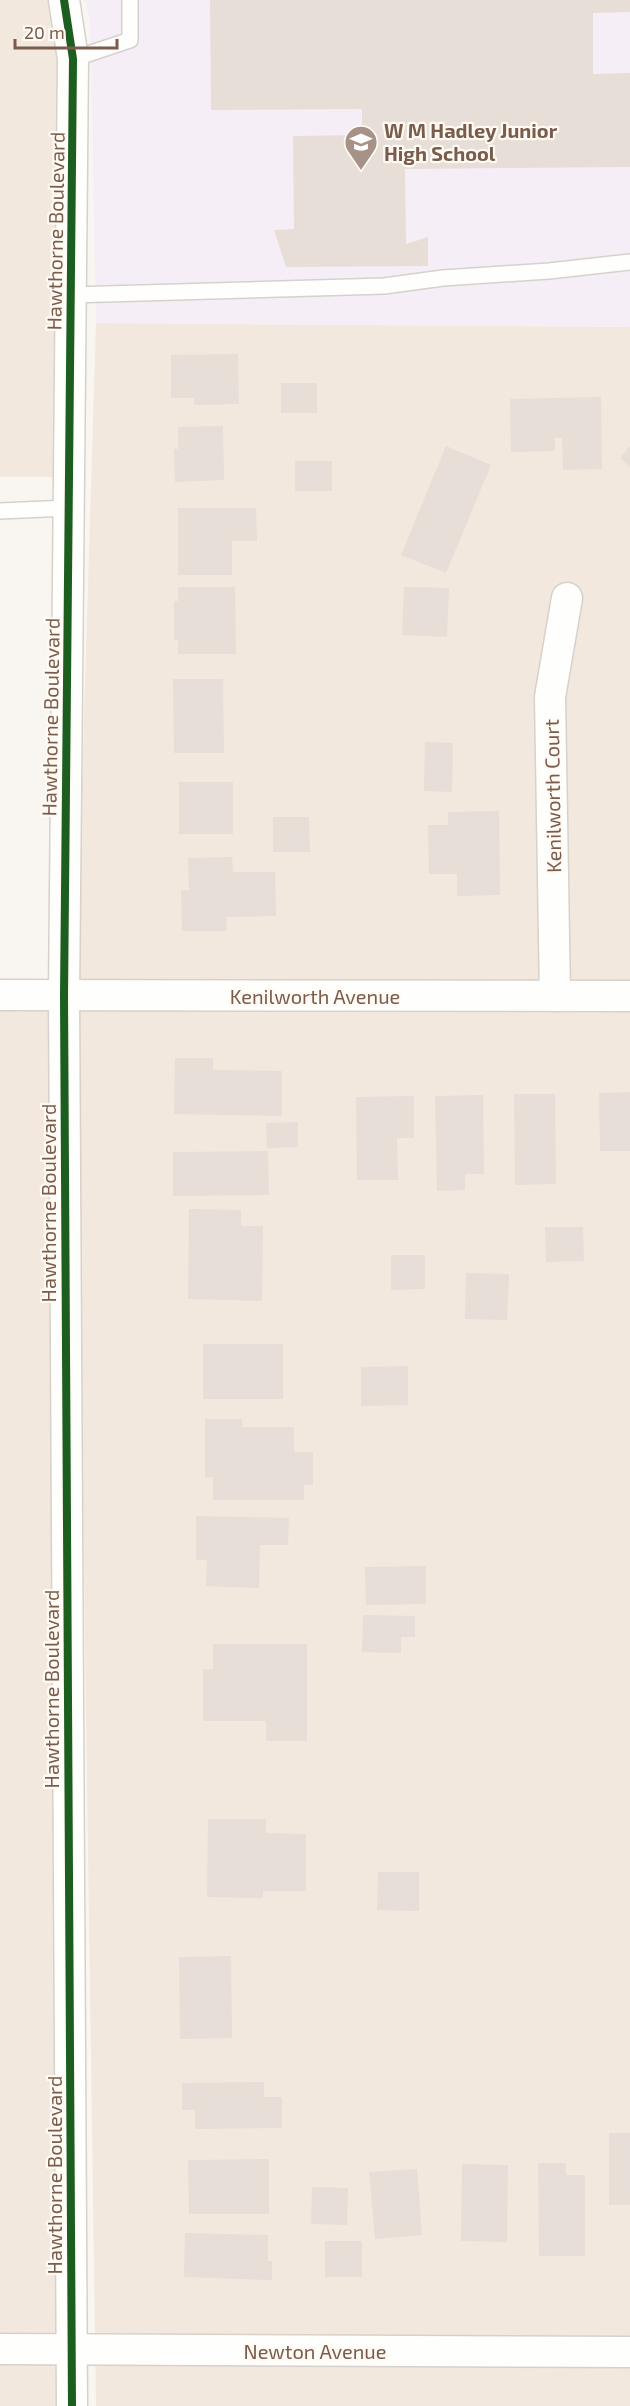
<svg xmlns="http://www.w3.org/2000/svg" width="630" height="2406" font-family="'Exo 2',sans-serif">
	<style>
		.residential { fill: #f2e8de }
		.education { fill: #f6eef6 }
		.building { fill: #e6ded7 }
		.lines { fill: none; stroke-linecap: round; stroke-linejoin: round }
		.lane-casing { stroke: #d7d1cb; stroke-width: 18 }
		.street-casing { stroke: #d7d1cb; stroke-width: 33 }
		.lane { stroke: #fefefd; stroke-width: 15 }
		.street { stroke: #fefefd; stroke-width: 30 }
		.cycleway-casing { stroke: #fffaf3; stroke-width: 11 }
		.cycleway { stroke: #1b5e20; stroke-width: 8 }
		.labels { text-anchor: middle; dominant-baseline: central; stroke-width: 4.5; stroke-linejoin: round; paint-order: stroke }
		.poi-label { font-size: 20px; font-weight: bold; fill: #7a5c4d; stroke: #fffaf3; text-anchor: start }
		.street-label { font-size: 20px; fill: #7a5c4d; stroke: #fffaf3 }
	</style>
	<rect width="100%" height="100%" fill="#f9f5f0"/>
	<g class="residential">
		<path d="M0,0H55L61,25L62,477H0Z"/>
		<path d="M96,323L630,327V982L76,981Z"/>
		<path d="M54,1007L75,2406H0V1008Z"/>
		<path d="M630,1010V2406H96L76,1011Z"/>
	</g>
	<path class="education" d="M85,0H630V327L96,323L90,20Z"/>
	<g class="building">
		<path d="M210,0H630V12L593,13V74L630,73V167L405,169L406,244L428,237V266L286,267L274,230L294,229L293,136L362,135V109L211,110Z"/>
		<path d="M238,354L239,404L194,405V398H171V355Z"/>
		<rect x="281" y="383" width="36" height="30"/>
		<path d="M601,397L602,469L563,470L562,438H555V451L511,452L510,399Z"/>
		<path d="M223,426L224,480L175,482L174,449H178V427Z"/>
		<path d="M446,446L491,465L446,573L401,555Z"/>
		<path d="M630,446V467L620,458Z"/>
		<rect x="295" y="461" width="37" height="30"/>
		<path d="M178,508H256L257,541H232V575H178Z"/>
		<path d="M178,587H235L236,654H178V640H174V601H178Z"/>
		<path d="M404,587L449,588L447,637L402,635Z"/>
		<path d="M173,679H223L224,753H174Z"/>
		<path d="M425,742L453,743L452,792L424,791Z"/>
		<rect x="179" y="782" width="54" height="52"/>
		<path d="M499,811L500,895L457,896V874H429L428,825H448V812Z"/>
		<path d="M273,817H309L310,852H273Z"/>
		<path d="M232,857L233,872H275L276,916L226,917L227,931H182L181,890H189L188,858Z"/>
		<path d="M175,1058H213V1070L282,1071V1116L174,1114Z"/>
		<path d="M630,1092V1151H600L599,1093Z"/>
		<path d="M514,1094H555L556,1184L515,1185Z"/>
		<path d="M483,1095L484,1174H465V1190L437,1191L435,1096Z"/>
		<path d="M414,1096V1138H397L398,1180H357L356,1097Z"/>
		<path d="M298,1122V1147L267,1148L266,1123Z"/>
		<path d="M268,1151L269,1195L173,1196V1152Z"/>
		<path d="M189,1209L241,1210V1226H263L262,1301L188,1299Z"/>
		<path d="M545,1227H583L584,1261L546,1262Z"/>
		<path d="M391,1255H425V1289L391,1290Z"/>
		<path d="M466,1273L509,1274L507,1320L465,1319Z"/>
		<rect x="203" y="1344" width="80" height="55"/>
		<path d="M408,1366V1405L361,1406V1367Z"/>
		<path d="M205,1419H242V1427H294V1452H313V1485H304V1500H213V1477H205Z"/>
		<path d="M196,1516L289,1518L288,1545H260L259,1588L206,1586L207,1560H196Z"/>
		<path d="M426,1566V1604L366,1605L365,1567Z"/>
		<path d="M363,1615L415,1616V1637H401V1653L362,1652Z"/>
		<path d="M213,1644H307V1741H266V1721H203V1669H213Z"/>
		<path d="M208,1819H266V1833L306,1834V1891H263V1898L207,1897Z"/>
		<path d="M378,1872H419V1911L377,1910Z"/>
		<path d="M231,1956L232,2038L180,2039L179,1957Z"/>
		<path d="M264,2082V2097H282V2128L195,2129V2110H182V2083Z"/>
		<rect x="609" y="2133" width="21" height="72"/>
		<path d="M269,2159V2214H189L188,2160Z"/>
		<path d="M538,2163H566V2175H585V2256H539Z"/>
		<path d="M462,2164L508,2165L507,2242L461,2241Z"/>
		<path d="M417,2169L422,2235L375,2239L369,2172Z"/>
		<path d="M312,2187L348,2188L347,2225L311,2224Z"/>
		<path d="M185,2233L268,2235V2261H272V2280L184,2277Z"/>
		<rect x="325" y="2241" width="37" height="36"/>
	</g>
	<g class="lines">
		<defs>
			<g id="lane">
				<path d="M73,59L130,40V0"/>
				<path d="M70,295L384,286L443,278L549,271L630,262"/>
				<path d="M0,511L68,508"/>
			</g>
			<g id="street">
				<path d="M64,0L73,59L64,996L72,2406"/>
				<path d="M0,995L630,996"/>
				<path d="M555,996L550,697L567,598"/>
				<path d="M0,2349L630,2352"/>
			</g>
		</defs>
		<use href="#lane" class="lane-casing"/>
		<use href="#street" class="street-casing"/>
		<use href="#lane" class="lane"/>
		<use href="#street" class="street"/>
		<defs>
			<path id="cycleway" d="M64,0L73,59L64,996L72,2406"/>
		</defs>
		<use href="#cycleway" class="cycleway-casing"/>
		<use href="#cycleway" class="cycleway"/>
	</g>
	<defs>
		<symbol id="school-pin" viewBox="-11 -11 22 30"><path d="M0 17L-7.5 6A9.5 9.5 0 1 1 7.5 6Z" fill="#a69286" stroke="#fffaf3"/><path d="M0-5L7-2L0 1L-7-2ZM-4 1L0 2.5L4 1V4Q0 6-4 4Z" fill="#fff"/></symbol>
	</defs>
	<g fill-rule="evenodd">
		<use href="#school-pin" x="342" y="123" width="38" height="52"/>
	</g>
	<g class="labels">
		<g class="poi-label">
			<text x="384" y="130">W M Hadley Junior<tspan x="384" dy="23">High School</tspan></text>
		</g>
		<g class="street-label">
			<text transform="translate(55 231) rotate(-89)">Hawthorne Boulevard</text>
			<text transform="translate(50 717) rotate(-89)">Hawthorne Boulevard</text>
			<text transform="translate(552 796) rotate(-91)">Kenilworth Court</text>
			<text x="315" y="996">Kenilworth Avenue</text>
			<text transform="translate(48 1203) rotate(-90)">Hawthorne Boulevard</text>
			<text transform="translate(51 1689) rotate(-90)">Hawthorne Boulevard</text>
			<text transform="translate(54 2175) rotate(-90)">Hawthorne Boulevard</text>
			<text x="315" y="2351">Newton Avenue</text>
		</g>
	</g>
	<path d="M15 39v9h102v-9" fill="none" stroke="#7a5c4d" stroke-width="3"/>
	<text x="24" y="39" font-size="18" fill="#7a5c4d" stroke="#fffaf3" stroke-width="4.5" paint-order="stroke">20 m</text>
</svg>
